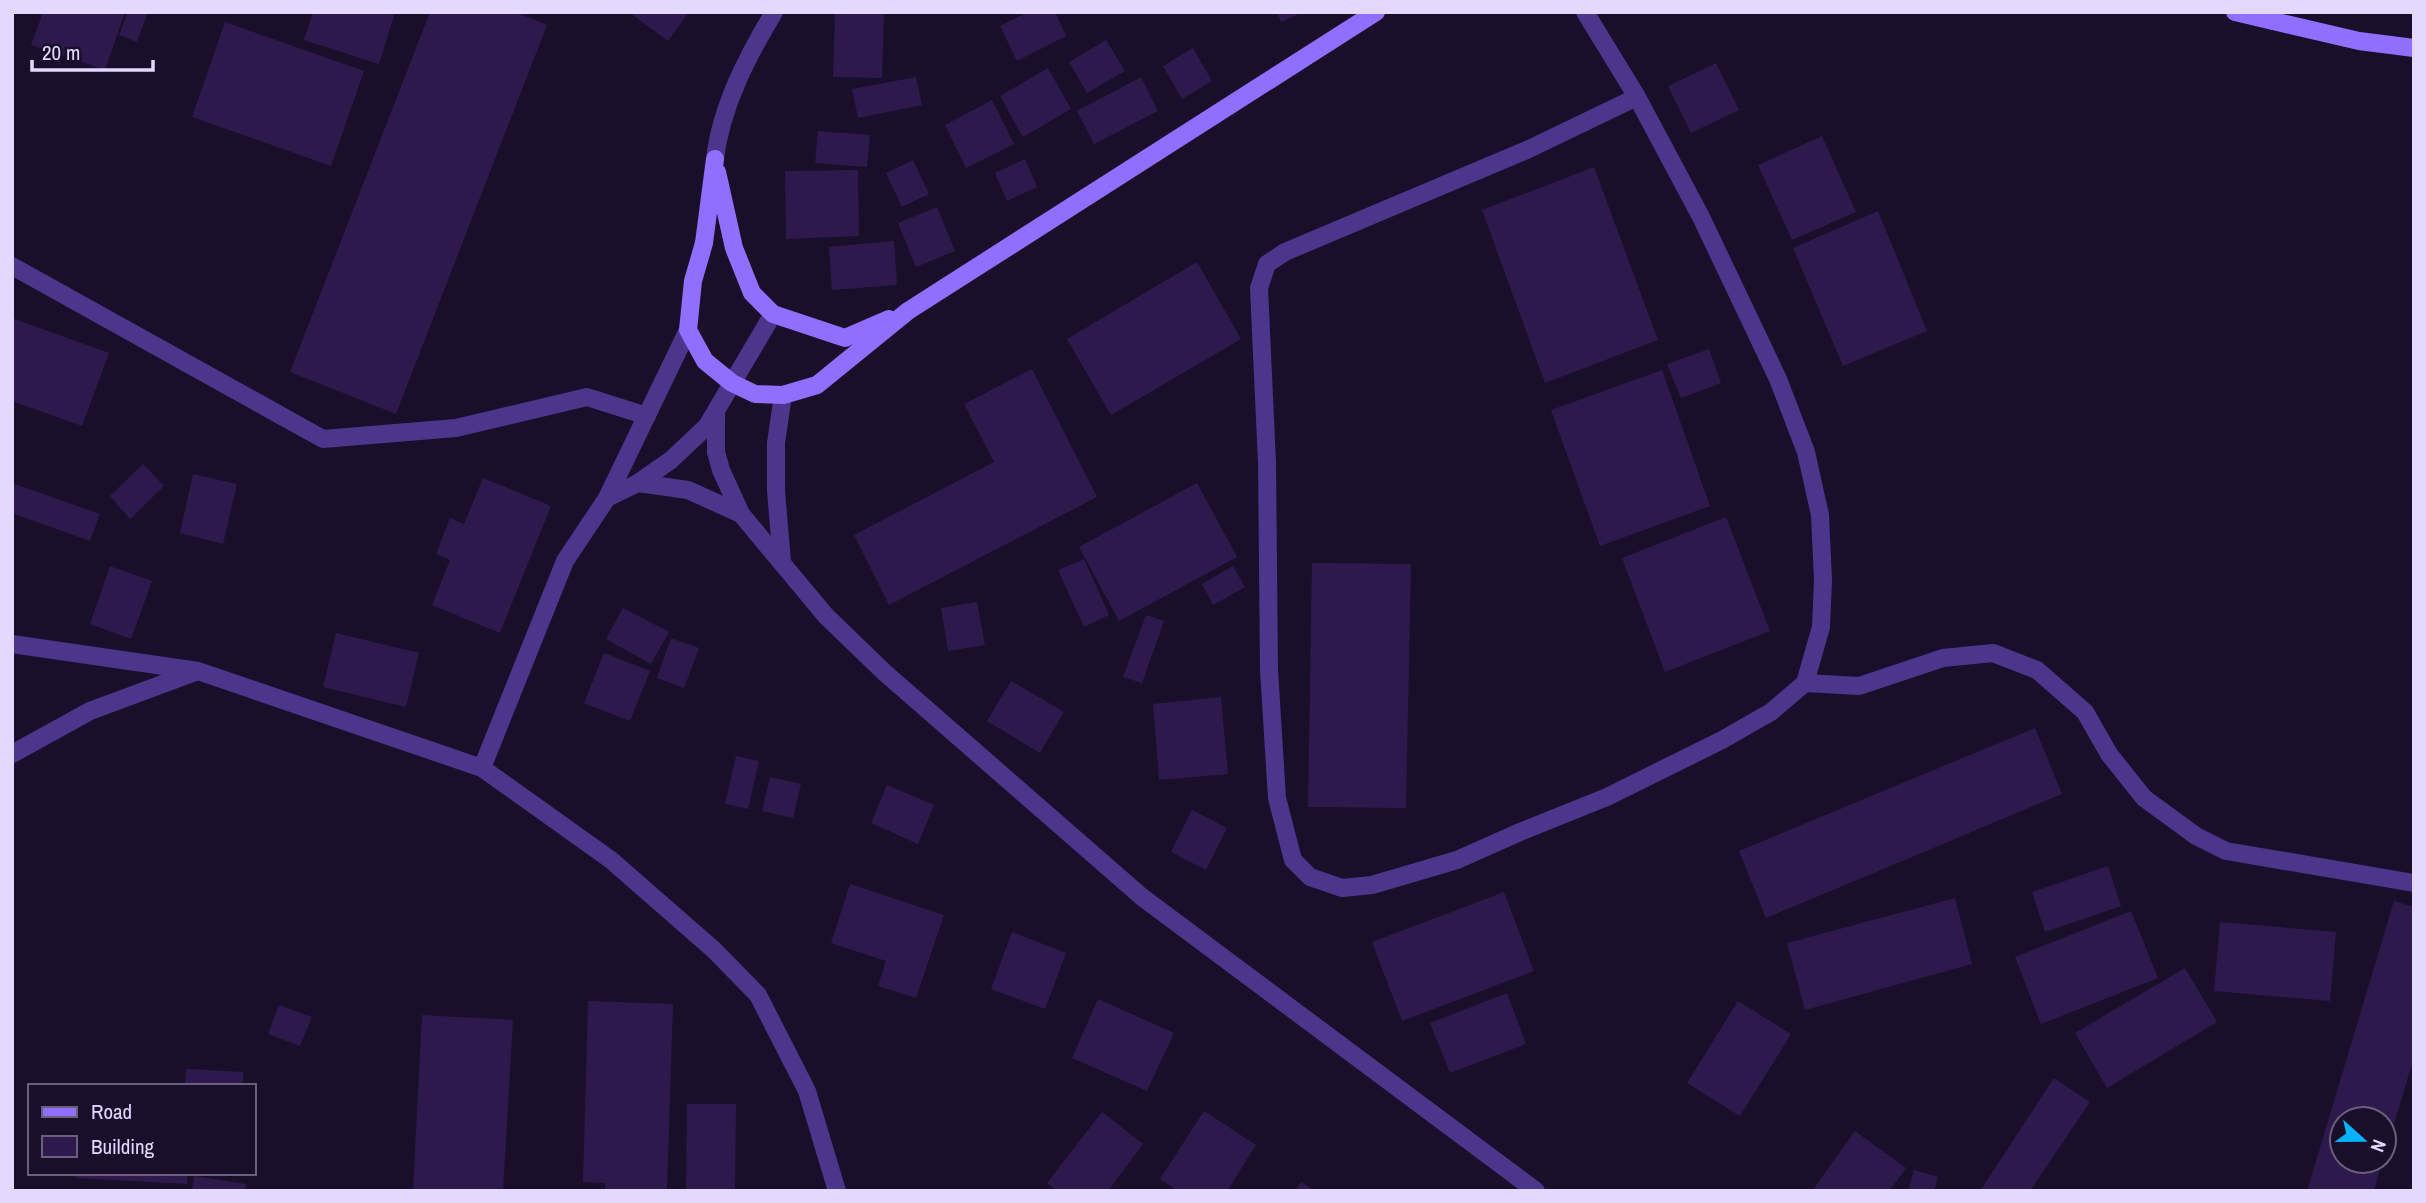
<svg xmlns="http://www.w3.org/2000/svg" width="2426" height="1203" font-family="'Archivo Narrow',sans-serif">
	<style>
		.building { fill: #2e194d }
		.lines { fill: none; stroke-linecap: round; stroke-linejoin: round }
		.lane { stroke: #4b368c; stroke-width: 18 }
		.street { stroke: #4b368c; stroke-width: 18 }
		.secondary { stroke: #906fff; stroke-width: 18 }
	</style>
	<rect width="100%" height="100%" fill="#190f2a"/>
	<g class="building">
		<path d="M43,12H125L105,70L31,45Z"/>
		<path d="M128,12H148L137,42L119,35Z"/>
		<path d="M313,12H395L379,64L304,40Z"/>
		<path d="M430,12H515L547,25L396,414L290,372Z"/>
		<path d="M629,12H689L668,41Z"/>
		<path d="M835,12H884L882,78L833,77Z"/>
		<path d="M1028,12H1055L1066,36L1017,61L1000,26Z"/>
		<path d="M1277,12H1303L1281,22Z"/>
		<path d="M225,22L364,71L331,166L192,117Z"/>
		<path d="M1106,40L1125,71L1087,93L1069,62Z"/>
		<path d="M1193,48L1212,81L1182,99L1163,66Z"/>
		<path d="M1716,63L1739,110L1691,133L1668,86Z"/>
		<path d="M1048,68L1071,109L1023,137L1000,96Z"/>
		<path d="M916,77L922,105L858,118L852,89Z"/>
		<path d="M1141,77L1158,111L1094,144L1077,111Z"/>
		<path d="M992,100L1014,144L966,168L945,125Z"/>
		<path d="M818,131L870,135L867,167L815,163Z"/>
		<path d="M1822,136L1856,212L1792,240L1758,165Z"/>
		<path d="M1025,159L1037,187L1007,201L995,173Z"/>
		<path d="M913,160L929,194L902,207L886,173Z"/>
		<path d="M1594,167L1658,340L1545,383L1482,210Z"/>
		<path d="M858,170L859,236L786,239L785,171Z"/>
		<path d="M937,207L955,251L916,267L898,223Z"/>
		<path d="M1878,211L1927,331L1843,366L1793,248Z"/>
		<path d="M894,241L897,285L832,290L829,247Z"/>
		<path d="M1197,262L1241,339L1111,415L1067,339Z"/>
		<path d="M12,318L109,353L82,426L12,401Z"/>
		<path d="M1709,349L1721,383L1681,398L1667,364Z"/>
		<path d="M1032,369L1097,497L889,605L854,535L994,462L964,404Z"/>
		<path d="M1662,370L1710,506L1600,546L1551,410Z"/>
		<path d="M143,464L164,486L130,519L110,496Z"/>
		<path d="M193,474L237,484L223,544L180,533Z"/>
		<path d="M483,478L551,506L500,633L432,605L450,560L436,554L450,518L464,524Z"/>
		<path d="M12,483L100,514L90,541L12,513Z"/>
		<path d="M1197,483L1237,557L1119,621L1079,547Z"/>
		<path d="M1726,517L1770,631L1665,672L1622,558Z"/>
		<path d="M1084,559L1109,615L1084,627L1058,570Z"/>
		<path d="M1312,563L1411,564L1406,808L1308,807Z"/>
		<path d="M110,566L152,581L131,639L90,624Z"/>
		<path d="M1233,566L1245,587L1213,605L1202,584Z"/>
		<path d="M977,602L985,645L948,651L941,608Z"/>
		<path d="M623,608L669,632L651,664L606,639Z"/>
		<path d="M1146,615L1164,621L1142,683L1123,677Z"/>
		<path d="M336,633L419,653L406,707L323,687Z"/>
		<path d="M671,638L699,648L684,688L657,678Z"/>
		<path d="M604,653L650,671L630,721L584,703Z"/>
		<path d="M1011,681L1064,712L1040,753L987,721Z"/>
		<path d="M1221,697L1228,774L1159,780L1153,704Z"/>
		<path d="M2035,728L2062,794L1766,918L1739,851Z"/>
		<path d="M736,756L759,761L748,809L725,804Z"/>
		<path d="M770,777L801,784L793,818L762,811Z"/>
		<path d="M887,785L934,805L918,844L871,823Z"/>
		<path d="M1192,810L1227,828L1206,870L1171,852Z"/>
		<path d="M2108,866L2121,906L2045,932L2032,892Z"/>
		<path d="M850,884L944,915L916,998L878,986L886,961L831,943Z"/>
		<path d="M1504,892L1534,971L1402,1021L1372,942Z"/>
		<path d="M1955,898L1972,964L1805,1010L1787,943Z"/>
		<path d="M2394,901L2414,907V1057L2385,1154L2384,1119H2342V1161H2382L2374,1191H2307Z"/>
		<path d="M2131,911L2158,978L2041,1024L2015,957Z"/>
		<path d="M2220,922L2336,932L2330,1001L2214,991Z"/>
		<path d="M1012,932L1066,953L1045,1009L991,989Z"/>
		<path d="M2185,968L2217,1022L2107,1088L2075,1033Z"/>
		<path d="M1507,993L1526,1044L1450,1073L1430,1023Z"/>
		<path d="M1098,999L1174,1033L1147,1091L1072,1058Z"/>
		<path d="M588,1001L673,1004L667,1191H605V1183L583,1182Z"/>
		<path d="M1738,1001L1791,1034L1740,1116L1687,1083Z"/>
		<path d="M279,1005L312,1017L300,1046L268,1034Z"/>
		<path d="M422,1015L513,1020L503,1191H413Z"/>
		<path d="M186,1069L243,1072V1086H185Z"/>
		<path d="M2054,1078L2090,1102L2030,1191H1980Z"/>
		<path d="M687,1104H736L735,1191H686Z"/>
		<path d="M1204,1111L1256,1145L1227,1191H1178L1160,1179Z"/>
		<path d="M1102,1112L1143,1144L1108,1191H1058L1047,1183Z"/>
		<path d="M1855,1131L1906,1168L1889,1191H1812Z"/>
		<path d="M1914,1170L1938,1177L1934,1191H1908Z"/>
		<path d="M76,1173H187V1184L75,1178Z"/>
		<path d="M194,1176L246,1184L245,1191H192Z"/>
		<path d="M1301,1182L1315,1191H1295Z"/>
	</g>
	<g class="lines">
		<path class="lane" d="M12,266L323,439L456,428L587,397L647,416"/>
		<g class="street">
			<path d="M1585,12L1637,97L1701,217L1778,379L1806,452L1820,515L1823,580L1821,627L1805,683L1771,712L1722,740L1607,797L1520,832L1457,860L1372,885L1342,888L1310,877L1293,860L1277,798L1269,670L1267,463L1259,288L1267,264L1285,252L1529,149L1637,97"/>
			<path d="M715,159C721,107 747,57 774,12"/>
			<path d="M716,412V452L721,470L741,514L826,616L884,672L1142,897L1536,1191"/>
			<path d="M638,483L688,490L741,514"/>
			<path d="M607,498L638,483L671,460L707,426L773,314"/>
			<path d="M782,562L776,491V443L783,395"/>
			<path d="M12,644L198,671L482,768L611,860L714,950L758,995L807,1091L837,1191"/>
			<path d="M1805,683L1859,686L1943,658L1993,653L2037,670L2085,712L2109,754L2144,798L2196,836L2226,851L2414,883"/>
			<path d="M12,754L90,711L195,672"/>
			<path d="M482,768L565,561L607,498L688,330"/>
		</g>
		<g class="secondary">
			<path d="M2235,12L2359,41L2414,48"/>
			<path d="M715,159L704,243L693,281L688,330L705,361L732,383L755,394L783,395L817,385L908,311L1376,12"/>
			<path d="M717,172L734,248L752,293L773,314L845,338L889,319"/>
		</g>
	</g>
	<rect width="2426" height="1203" fill="none" stroke="#e4d8ff" stroke-width="28"/>
	<rect x="28" y="1084" width="228" height="91" fill="#190f2a" stroke="#6a5f7f" stroke-width="2"/>
	<rect x="42" y="1107" width="35" height="10" fill="#906fff" stroke="#6a5f7f" stroke-width="2"/>
	<text x="91" y="1119" font-size="21" fill="#e4d8ff">Road</text>
	<rect x="42" y="1136" width="35" height="21" fill="#2e194d" stroke="#6a5f7f" stroke-width="2"/>
	<text x="91" y="1154" font-size="21" fill="#e4d8ff">Building</text>
	<g transform="translate(2363 1140) rotate(111)"><circle r="33" fill="#190f2a" stroke="#6a5f7f" stroke-width="2"/>
	<path d="M0-5L12 26L0 18L-12 26Z" fill="#04b3ff"/>
	<text y="-10" font-size="19" font-weight="bold" text-anchor="middle" fill="#e4d8ff">N</text>
	</g>
	<path d="M32 60v10h121v-10" fill="none" stroke="#e4d8ff" stroke-width="3.5"/>
	<text x="42" y="60" font-size="21" fill="#e4d8ff" stroke="#190f2a" stroke-width="5" paint-order="stroke">20 m</text>
</svg>
